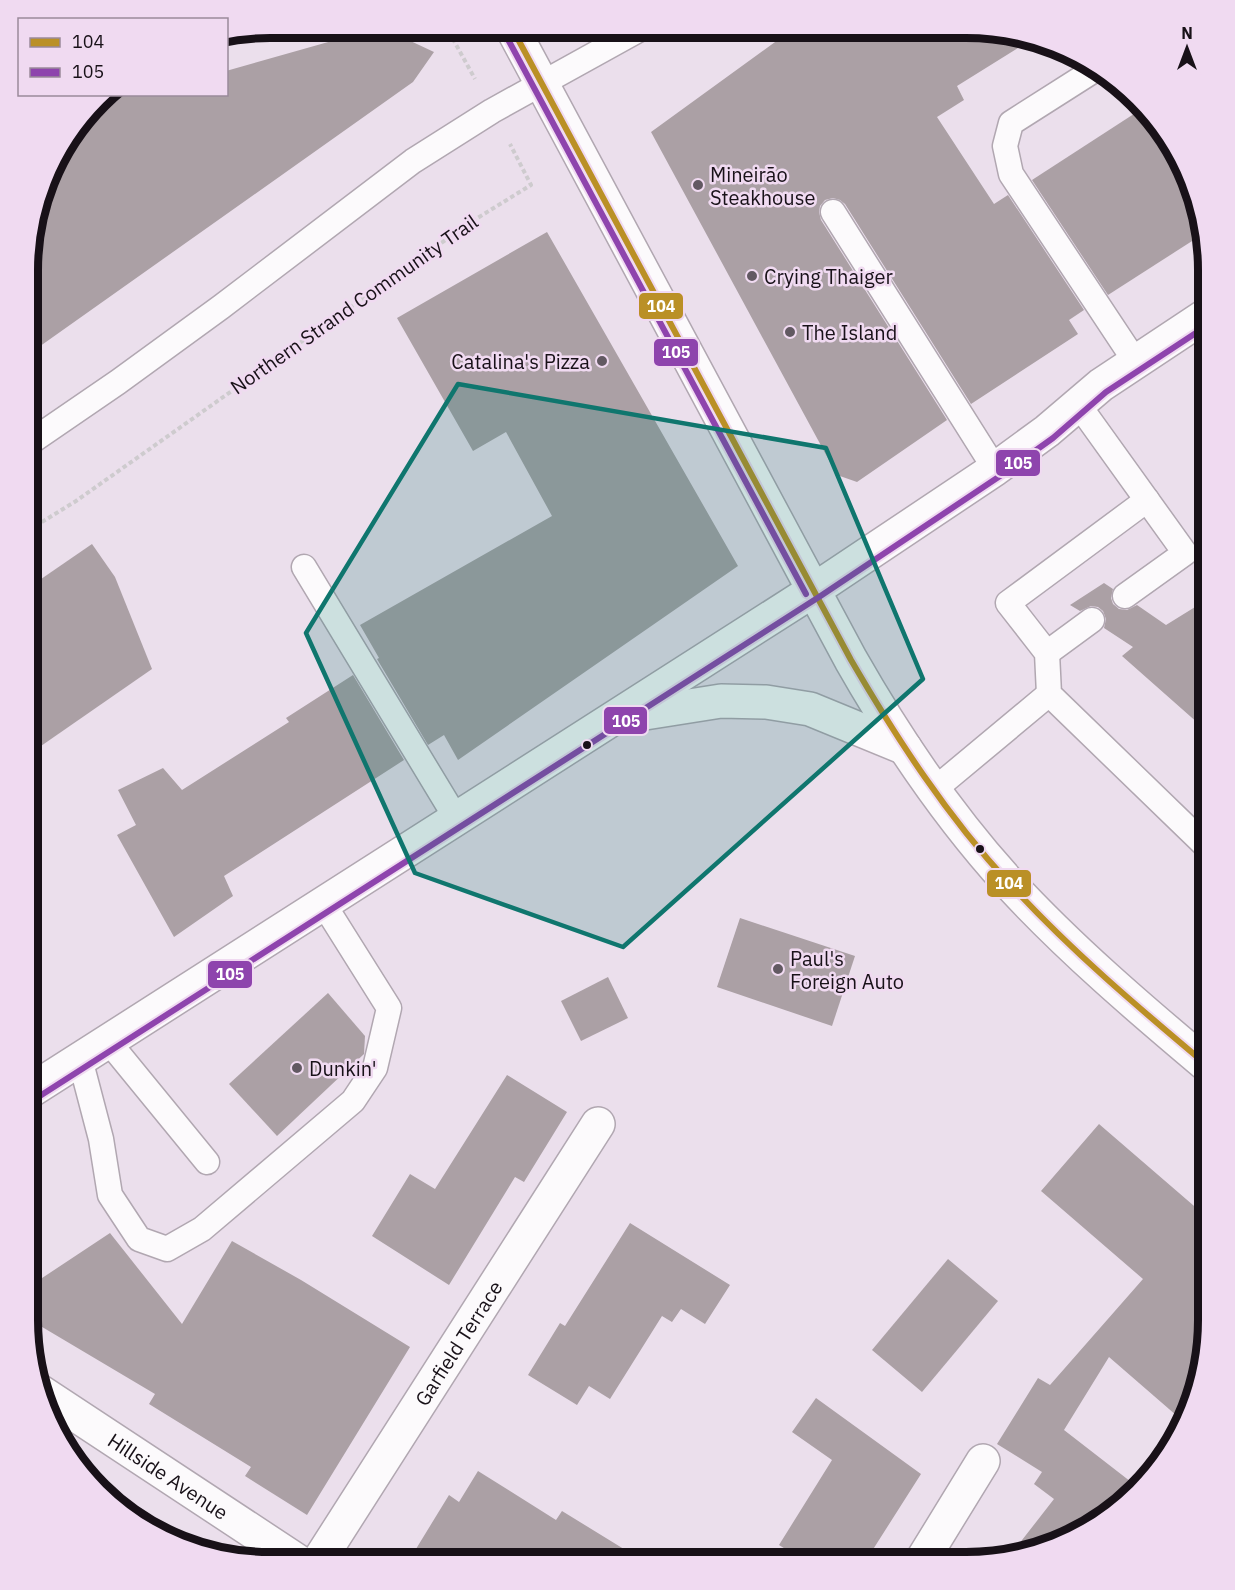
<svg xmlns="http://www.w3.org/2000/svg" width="1235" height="1590" font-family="'IBM Plex Sans',sans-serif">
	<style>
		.building { fill: #aba0a5 }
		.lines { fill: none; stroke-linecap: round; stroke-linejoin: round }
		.service-casing { stroke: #b1a7b1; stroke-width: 27 }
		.minor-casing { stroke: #b1a7b1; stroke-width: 36 }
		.secondary-casing { stroke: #b1a7b1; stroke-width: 36 }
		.primary-casing { stroke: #b1a7b1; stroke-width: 36 }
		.path { stroke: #cecbce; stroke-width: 4; stroke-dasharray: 4.5 3; stroke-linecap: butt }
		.service { stroke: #fcfafc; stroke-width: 24 }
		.minor { stroke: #fcfafc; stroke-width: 33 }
		.secondary { stroke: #fcfafc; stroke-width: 33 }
		.primary { stroke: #fcfafc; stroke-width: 33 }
		.bus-1-casing { stroke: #f0daf1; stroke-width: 10 }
		.bus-2-casing { stroke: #f0daf1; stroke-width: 10 }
		.bus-1 { stroke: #ba9026; stroke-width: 6 }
		.bus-2 { stroke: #8e44ad; stroke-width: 6 }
		.marked { fill: #0f766e; fill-opacity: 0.2; stroke: #0f766e; stroke-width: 4.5; stroke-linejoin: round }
		.poi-dot { fill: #625962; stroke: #f0daf1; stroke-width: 2 }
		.bus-dot { fill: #181118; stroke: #f0daf1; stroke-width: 2 }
		.labels { text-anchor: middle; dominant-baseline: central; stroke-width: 5; stroke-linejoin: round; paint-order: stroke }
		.poi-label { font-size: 20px; fill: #181118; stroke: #f0daf1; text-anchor: start }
		.street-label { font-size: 20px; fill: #181118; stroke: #f0daf1 }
		.rim { fill: none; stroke: #181118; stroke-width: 8 }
		.line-badge { stroke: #f0daf1; stroke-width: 2 }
		.badge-label { font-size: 16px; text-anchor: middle; font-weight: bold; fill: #fff }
	</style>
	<rect width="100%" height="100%" fill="#ebdfec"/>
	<g class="building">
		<path d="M793,29H997L1029,41L957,86L964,100L937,117L994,204L1008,195L1084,310L1069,320L1078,334L971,404L845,204L840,200L833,198L825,200L820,206L819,212L821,220L947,420L857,482L837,475L651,132Z"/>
		<path d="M374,32L402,37L434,52L413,82L29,354V238L57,155L67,148L66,140L102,97L116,94H226V71L353,35Z"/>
		<path d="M1140,110L1176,149L1200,206L1203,234L1108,295L1032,180Z"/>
		<path d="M547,232L738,566L458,760L444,735L428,745L377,659L379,658L360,625L552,516L506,432L473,451L397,318Z"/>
		<path d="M92,544L115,577L152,669L28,755V588Z"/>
		<path d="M1104,583L1113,589L1111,598L1113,604L1119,609L1127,610L1137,605L1166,625L1208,599V732L1122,656L1133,647L1104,628L1106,619L1103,611L1098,607L1091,606L1080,611L1070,605Z"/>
		<path d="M353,675L404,760L224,876L233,896L174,937L117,835L136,825L118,790L163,768L182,790L289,722L286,718Z"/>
		<path d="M740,918L855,956L832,1026L717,987Z"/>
		<path d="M608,977L628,1018L581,1041L561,1001Z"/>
		<path d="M328,993L365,1036L364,1054L277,1136L229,1084Z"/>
		<path d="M507,1075L567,1112L524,1182L515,1177L449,1285L372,1236L410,1174L435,1189Z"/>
		<path d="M1099,1124L1208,1218V1336L1195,1398L1184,1422L1109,1357L1064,1430L1135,1485L1086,1531L1012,1553L1054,1499L1034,1484L1042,1472L997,1444L1038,1378L1050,1385L1143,1279L1041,1191Z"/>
		<path d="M630,1223L730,1285L705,1324L681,1309L672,1322L662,1316L610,1399L589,1386L577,1405L528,1375L560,1323L565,1326Z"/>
		<path d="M110,1233L182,1324L232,1241L301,1280L410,1347L307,1515L245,1476L251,1467L149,1404L155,1394L27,1318V1288Z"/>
		<path d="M948,1259L998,1301L922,1392L872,1350Z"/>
		<path d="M816,1398L921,1474L865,1562H806L779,1545L832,1460L792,1432Z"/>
		<path d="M478,1471L556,1520L562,1511L645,1562H408L449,1495L459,1502Z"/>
	</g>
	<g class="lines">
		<defs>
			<g id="service">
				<path d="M1099,67L1011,123L1005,146L1011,174L1135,361"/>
				<path d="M833,212L995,469"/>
				<path d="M1078,404L1185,553L1125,596"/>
				<path d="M29,443L118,382L221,307L413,161L492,111L642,28"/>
				<path d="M1147,500L1008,603L1047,653L1049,694L1208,848"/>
				<path d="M304,567L456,818"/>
				<path d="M1047,653L1092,620"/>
				<path d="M935,789L1049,694"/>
				<path d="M108,1041L207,1162"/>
				<path d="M80,1059L101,1139L110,1195L139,1239L167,1249L202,1229L353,1101L375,1068L389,1008L323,903"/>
			</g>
			<g id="minor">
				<path id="s1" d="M38,1390L299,1562"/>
				<path id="s2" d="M318,1562L598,1124"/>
				<path d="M921,1562L983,1461"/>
			</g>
			<path id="secondary" d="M512,28L851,660C896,739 948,816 1009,883C1070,949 1139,1008 1208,1066"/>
			<g id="primary">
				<path d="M626,716L721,701L766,702L810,709L905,748"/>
				<path d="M27,1093L814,590L995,469L1047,431L1101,385L1208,314"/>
			</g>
		</defs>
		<use href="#service" class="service-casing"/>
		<use href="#minor" class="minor-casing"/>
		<use href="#secondary" class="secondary-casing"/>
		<use href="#primary" class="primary-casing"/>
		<g class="path">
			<path d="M442,28L454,41L475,79"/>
			<path d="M29,530L76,501L471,222L531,185L510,144"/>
		</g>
		<use href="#service" class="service"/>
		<use href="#minor" class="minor"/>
		<use href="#secondary" class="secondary"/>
		<use href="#primary" class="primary"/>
		<defs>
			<path id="bus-1" d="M512,28L851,660C897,739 947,816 1009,883C1070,950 1139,1008 1208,1066"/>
			<g id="bus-2">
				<path d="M504,32L806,594"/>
				<path d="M32,1101L819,597L1000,476L1053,438L1106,392L1208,325"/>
			</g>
		</defs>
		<use href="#bus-1" class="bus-1-casing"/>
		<use href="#bus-2" class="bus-2-casing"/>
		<use href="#bus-1" class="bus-1"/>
		<use href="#bus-2" class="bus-2"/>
	</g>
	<path class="marked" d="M458,384L826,448L923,679L623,947L415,873L306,633Z"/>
	<g class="poi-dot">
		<circle cx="698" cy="185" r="6"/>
		<circle cx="752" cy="276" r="6"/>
		<circle cx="790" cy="332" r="6"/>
		<circle cx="602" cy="361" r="6"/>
		<circle cx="778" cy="969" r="6"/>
		<circle cx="297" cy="1068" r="6"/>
	</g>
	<g class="bus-dot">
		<circle cx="587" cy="745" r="5"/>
		<circle cx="980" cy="849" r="5"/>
	</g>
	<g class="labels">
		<g class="poi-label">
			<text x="710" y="174">Mineirão<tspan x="710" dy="23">Steakhouse</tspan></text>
			<text x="764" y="276">Crying Thaiger</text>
			<text x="802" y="332">The Island</text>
			<text x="590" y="361" text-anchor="end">Catalina's Pizza</text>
			<text x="790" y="958">Paul's<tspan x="790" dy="23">Foreign Auto</tspan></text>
			<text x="309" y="1068">Dunkin'</text>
		</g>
		<g class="street-label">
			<text transform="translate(354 304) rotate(-35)">Northern Strand Community Trail</text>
			<text stroke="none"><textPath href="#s2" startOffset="260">Garfield Terrace</textPath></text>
			<text stroke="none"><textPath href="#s1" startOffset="156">Hillside Avenue</textPath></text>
		</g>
	</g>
	<path d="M0 0H1235V1590H0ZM270 38H966A232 232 0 0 1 1198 270V1320A232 232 0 0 1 966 1552H270A232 232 0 0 1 38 1320V270A232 232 0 0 1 270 38Z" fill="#f0daf1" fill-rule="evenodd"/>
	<path class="rim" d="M270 38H966A232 232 0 0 1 1198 270V1320A232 232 0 0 1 966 1552H270A232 232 0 0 1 38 1320V270A232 232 0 0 1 270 38Z"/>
	<g class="line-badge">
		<rect x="638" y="292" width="46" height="28" rx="6" fill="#ba9026"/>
		<rect x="653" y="338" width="46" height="29" rx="6" fill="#8e44ad"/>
		<rect x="995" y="449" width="46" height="28" rx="6" fill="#8e44ad"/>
		<rect x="603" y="706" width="45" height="29" rx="6" fill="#8e44ad"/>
		<rect x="986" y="869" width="46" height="29" rx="6" fill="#ba9026"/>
		<rect x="207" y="960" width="46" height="29" rx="6" fill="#8e44ad"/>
	</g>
	<g class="badge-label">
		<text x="661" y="312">104</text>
		<text x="676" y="358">105</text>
		<text x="1018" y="469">105</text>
		<text x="626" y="727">105</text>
		<text x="1009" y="889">104</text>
		<text x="230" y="980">105</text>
	</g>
	<rect x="18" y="18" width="210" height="78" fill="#f0daf1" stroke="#9a8a9a" stroke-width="1.5"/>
	<rect x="30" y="38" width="30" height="9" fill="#ba9026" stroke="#9a8a9a" stroke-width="1.5"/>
	<text x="72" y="48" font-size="18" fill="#181118">104</text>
	<rect x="30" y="68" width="30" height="9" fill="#8e44ad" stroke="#9a8a9a" stroke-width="1.5"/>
	<text x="72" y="78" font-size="18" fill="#181118">105</text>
	<g transform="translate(1187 48)" stroke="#f0daf1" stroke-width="4.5" paint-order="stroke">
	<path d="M0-4.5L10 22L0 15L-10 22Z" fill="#181118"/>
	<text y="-9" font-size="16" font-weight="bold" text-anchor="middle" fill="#181118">N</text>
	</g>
</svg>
